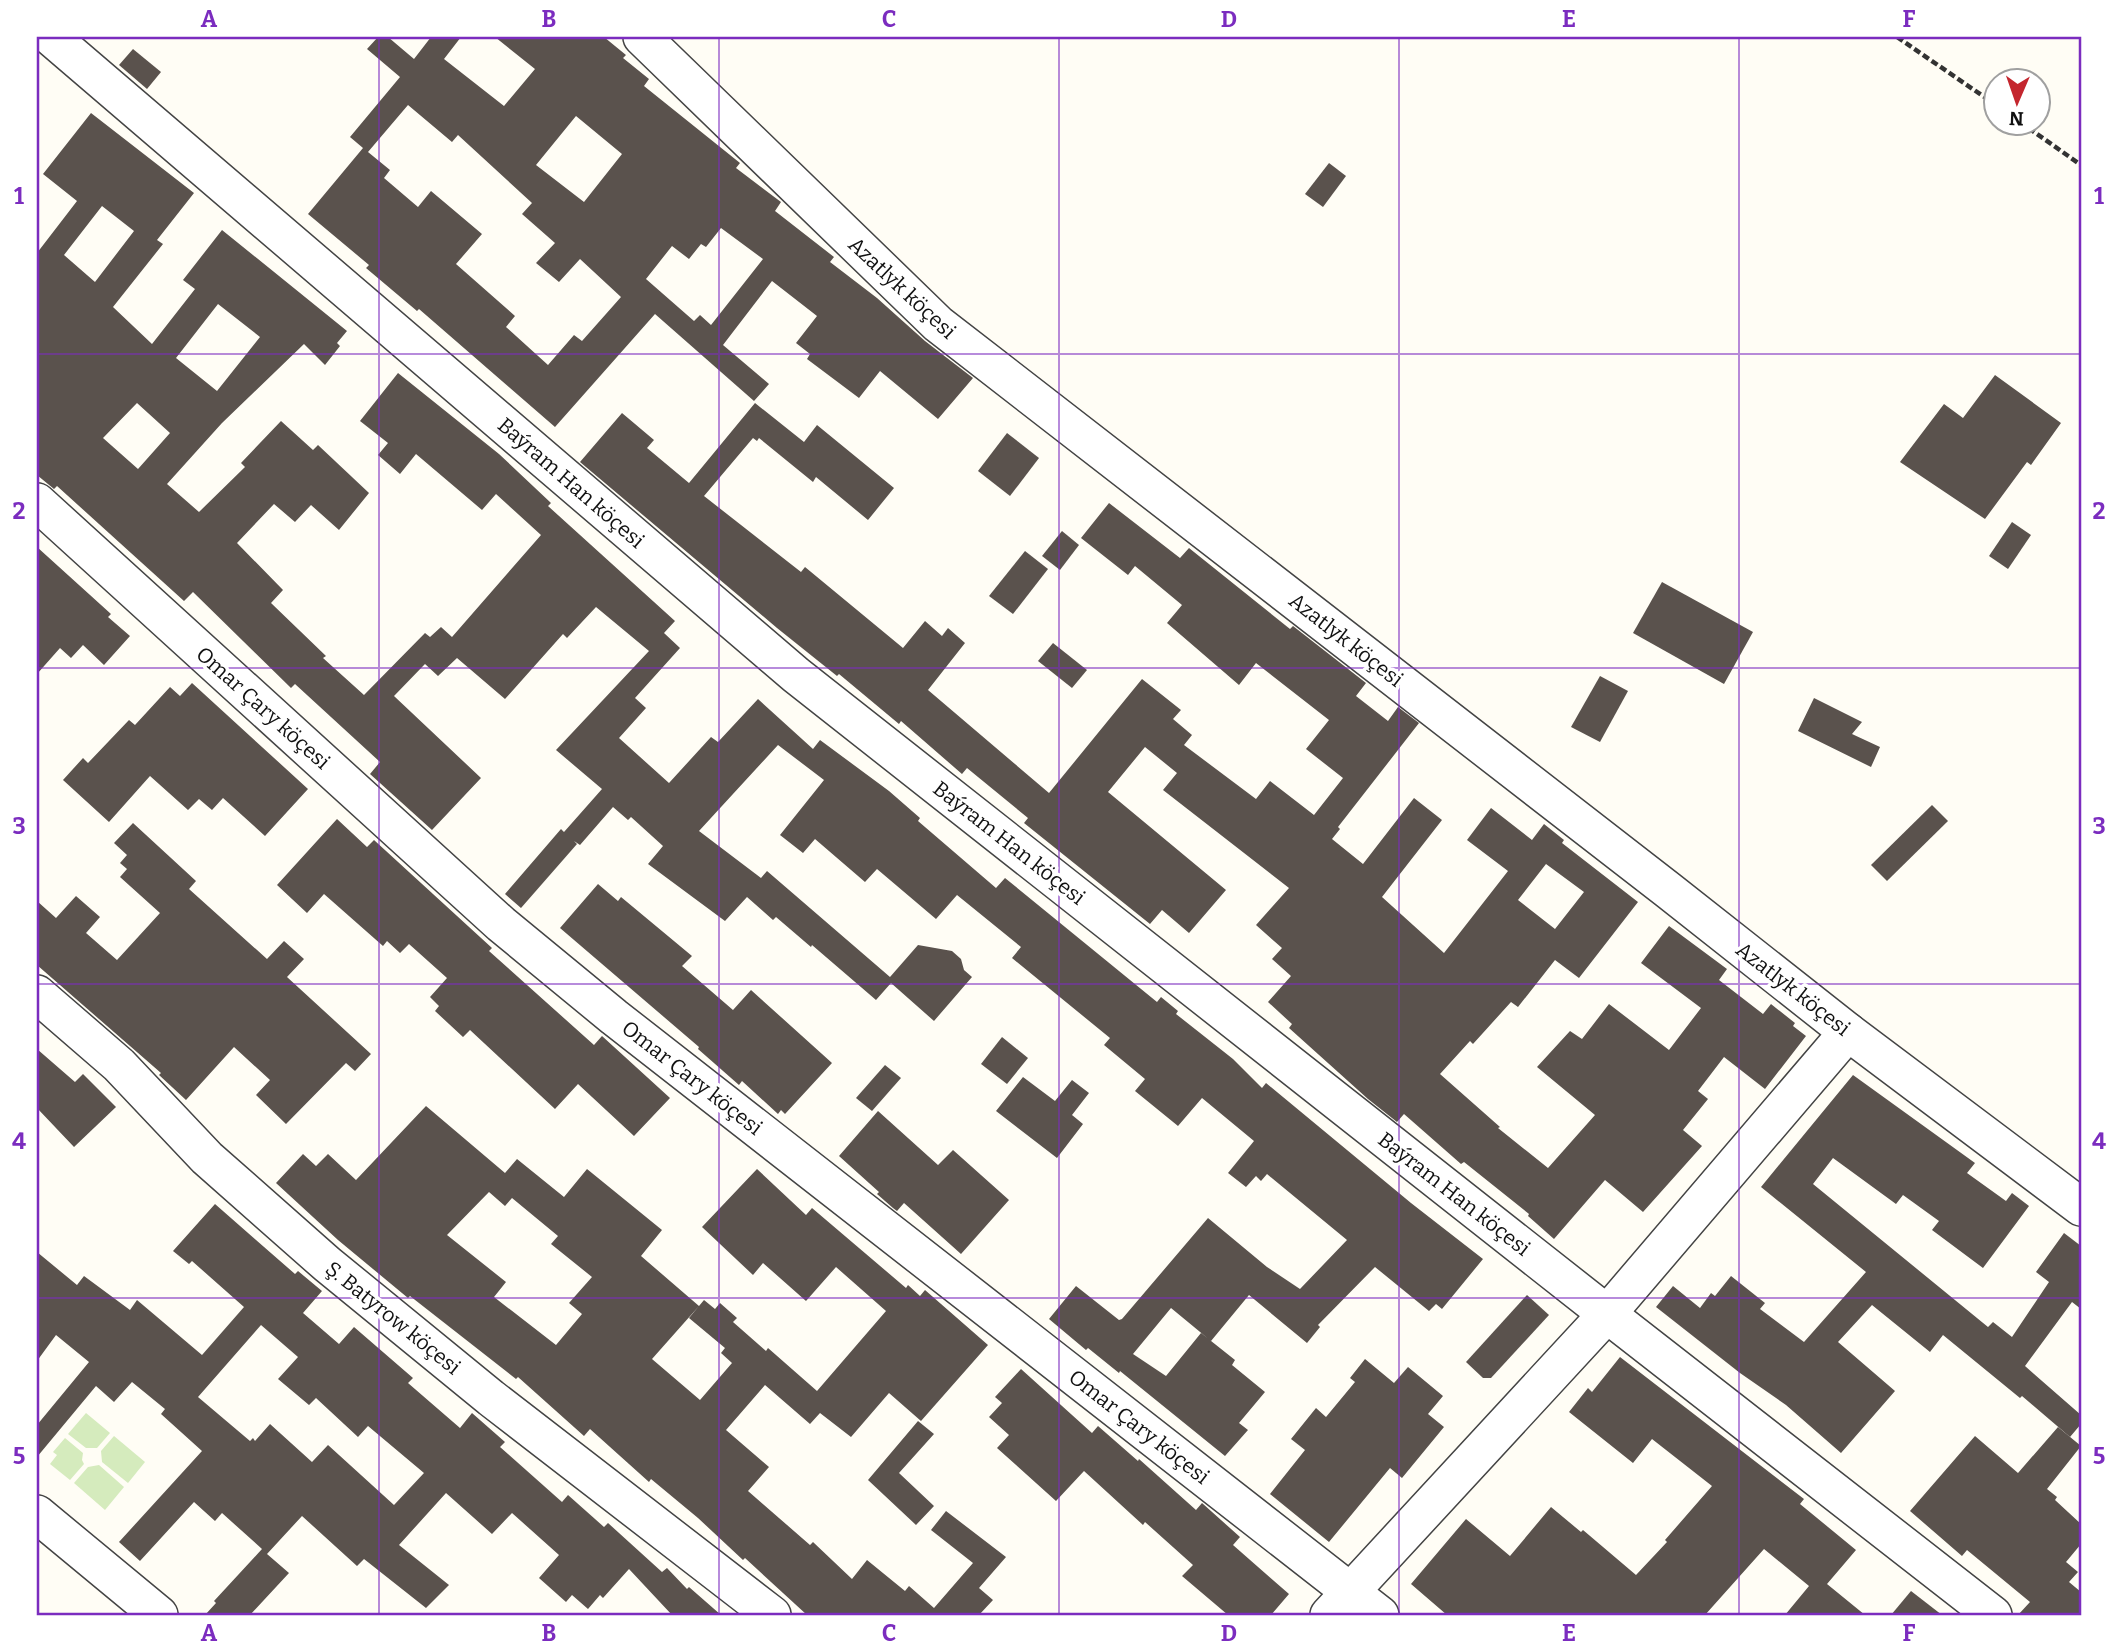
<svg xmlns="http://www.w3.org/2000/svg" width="2118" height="1652" font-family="Bitter,serif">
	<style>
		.green { fill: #d5ebbd }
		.building { fill: #5a524d; fill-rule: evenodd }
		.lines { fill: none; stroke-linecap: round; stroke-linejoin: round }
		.minor-casing { stroke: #444; stroke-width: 40 }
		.path { stroke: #333; stroke-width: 4.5; stroke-dasharray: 7 3.5; stroke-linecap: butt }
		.minor { stroke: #fff; stroke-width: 37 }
		.grid { fill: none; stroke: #7b2cbf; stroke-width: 2; stroke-opacity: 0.55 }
		.labels { text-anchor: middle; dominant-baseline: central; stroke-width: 7; stroke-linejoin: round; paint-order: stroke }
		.street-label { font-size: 21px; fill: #111; stroke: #fff }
		.neatline { fill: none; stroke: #7b2cbf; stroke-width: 2.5 }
		.grid-label { font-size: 23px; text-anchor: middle; font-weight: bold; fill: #7b2cbf }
	</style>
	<rect width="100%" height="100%" fill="#fffdf5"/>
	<g class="green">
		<path d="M86,1413L110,1433L97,1448H86L68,1434Z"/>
		<path d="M114,1436L145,1462L128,1483L102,1462L101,1451Z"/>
		<path d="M65,1438L83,1453L82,1460L84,1464L70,1480L50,1464L57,1455L53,1452Z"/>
		<path d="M99,1465L124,1487L105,1510L74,1483L88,1467Z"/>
	</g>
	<g class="building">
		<path d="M378,37H388L414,59L431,37H461L444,59L504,106L535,69L495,37H604L626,55L623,58L649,79L644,86L740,163L736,168L781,202L775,211L834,257L830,262L877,298L925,341L973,378L938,419L880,371L859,398L807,359L810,354L796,343L817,316L772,281L723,345L769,384L754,401L655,314L555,427L419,309L417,311L366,268L369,265L308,214L363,148L350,137L400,77L367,49ZM408,105L452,142L458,135L532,203L522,214L555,243L536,263L559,282L580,259L621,297L582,341L574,335L548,365L506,327L515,316L456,264L482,234L431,191L418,207L384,178L390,170L368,152ZM576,116L622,154L584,202L536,165ZM721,228L763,259L711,325L700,315L694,321L646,279L672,246L689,259L701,244L706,247Z"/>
		<path d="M133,49L161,72L147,89L119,65Z"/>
		<path d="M91,113L194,193L157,240L163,244L113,307L152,344L195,289L183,280L222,230L347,331L337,343L340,346L325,365L304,344L222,423L167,484L199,512L245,467L241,463L281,421L313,450L318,445L369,493L339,530L311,505L295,522L274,504L237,543L283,590L271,603L326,656L323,658L364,695L425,633L430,637L441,627L452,637L541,535L496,494L482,510L416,454L400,474L378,455L388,443L360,421L398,373L499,454L551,503L548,506L675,621L664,633L680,648L635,698L646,708L619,738L669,783L711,737L718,742L758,699L813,749L820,740L889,791L920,818L918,821L996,888L1005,878L1157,1002L1161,997L1178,1011L1176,1014L1233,1059L1262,1088L1266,1083L1411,1203L1483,1259L1442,1309L1436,1304L1429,1311L1375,1267L1318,1325L1320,1327L1307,1343L1249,1295L1211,1341L1171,1308L1133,1354L1166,1376L1201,1333L1235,1360L1232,1365L1265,1392L1239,1423L1248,1430L1225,1456L1120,1371L1119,1373L1088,1348L1086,1350L1049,1319L1076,1286L1119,1320L1122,1319L1208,1218L1267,1267L1300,1289L1347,1240L1267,1174L1261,1181L1256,1176L1246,1187L1228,1173L1254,1141L1202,1098L1178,1126L1135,1091L1145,1079L1104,1045L1110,1038L1012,958L1021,947L957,895L936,919L877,869L865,882L815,839L803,853L780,835L824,780L778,745L699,831L761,878L767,871L890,977L918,945L952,951L961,959L964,970L972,977L934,1021L891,983L876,1000L812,945L811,947L776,917L773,920L747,897L725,921L648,864L663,846L631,817L628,820L613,807L580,845L574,841L577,844L521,908L505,894L561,829L564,832L602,789L556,750L649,651L596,607L567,638L563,634L505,699L457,658L438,676L425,664L394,696L481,778L432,830L370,774L380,762L295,684L291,688L193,592L184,601L57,486L54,489L37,475V253L77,201L43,174ZM102,206L134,231L95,282L64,255ZM218,304L260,337L217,391L176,358ZM137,403L170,433L138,469L103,438Z"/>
		<path d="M1329,163L1346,176L1323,207L1305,194Z"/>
		<path d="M1995,375L2061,423L2031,465L2027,462L1985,519L1900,462L1944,404L1963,418Z"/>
		<path d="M755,403L804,442L817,425L894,488L868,520L816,477L813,482L759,438L757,441L753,438L704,496L801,572L805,567L903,648L925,621L942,636L948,628L965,643L928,690L1049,793L1142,679L1181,710L1173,719L1192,735L1184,745L1256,799L1270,781L1314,815L1343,778L1306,749L1329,720L1256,663L1239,685L1167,623L1182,605L1135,566L1128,575L1081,538L1109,503L1180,558L1189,548L1290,629L1293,626L1366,683L1356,696L1388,721L1398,707L1419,723L1338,827L1340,829L1332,839L1363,864L1414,798L1442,820L1382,897L1444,953L1508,871L1467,840L1491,808L1532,840L1544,824L1564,840L1562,843L1638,902L1579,978L1555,960L1518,1007L1511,1002L1473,1044L1470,1041L1440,1074L1500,1127L1498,1128L1548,1168L1595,1115L1537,1067L1570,1031L1582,1039L1609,1004L1669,1050L1701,1008L1641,963L1669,926L1727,969L1719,980L1763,1014L1771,1004L1795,1023L1793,1026L1806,1036L1765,1089L1724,1057L1698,1091L1708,1099L1683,1130L1702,1146L1643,1212L1605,1180L1554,1239L1528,1216L1529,1214L1464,1162L1461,1164L1404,1114L1397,1122L1368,1099L1289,1028L1292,1024L1268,1002L1291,976L1272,959L1282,948L1256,925L1289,888L1163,790L1177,773L1145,747L1108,792L1226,890L1189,933L1162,910L1150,924L1024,823L1028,818L967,768L962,774L901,721L899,724L839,674L837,676L777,628L580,462L622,413L654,440L647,448L689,483ZM1546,864L1584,892L1555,929L1518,900Z"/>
		<path d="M1007,433L1039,458L1010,496L978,471Z"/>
		<path d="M2012,522L2031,535L2008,569L1989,556Z"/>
		<path d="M1062,531L1079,545L1060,570L1042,556Z"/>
		<path d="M37,547L111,614L108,617L130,636L104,665L83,645L71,658L60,648L37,674Z"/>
		<path d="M1025,551L1048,569L1013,614L989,596Z"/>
		<path d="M1662,582L1753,632L1724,684L1633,633Z"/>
		<path d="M1053,643L1087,670L1072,688L1038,661Z"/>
		<path d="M1600,676L1628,691L1600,742L1571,727Z"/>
		<path d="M192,683L308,789L265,836L223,798L212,810L199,799L188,810L150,776L109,822L63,780L83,758L88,763L129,720L135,725L170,687L180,696Z"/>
		<path d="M1814,698L1862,722L1852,734L1880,747L1871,767L1798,731Z"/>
		<path d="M1932,805L1948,821L1887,881L1871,865Z"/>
		<path d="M337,819L367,847L374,840L492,948L489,951L594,1045L602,1036L670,1098L634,1136L578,1084L555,1109L470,1030L463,1037L435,1011L439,1006L430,997L447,978L409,944L400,953L387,941L383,946L324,894L307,913L277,885Z"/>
		<path d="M133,823L196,881L189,889L267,959L284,941L304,959L287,977L371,1054L355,1071L346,1063L286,1124L256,1095L270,1080L234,1047L186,1100L159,1075L161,1073L37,965V901L56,918L76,896L100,917L86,933L117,960L160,913L120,877L127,869L120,863L127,855L114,843Z"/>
		<path d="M598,884L618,901L621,897L692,956L682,966L733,1010L751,990L832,1063L785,1114L781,1110L778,1114L742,1081L739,1085L698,1049L699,1047L560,928Z"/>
		<path d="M1002,1037L1028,1058L1007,1084L981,1064Z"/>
		<path d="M37,1049L75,1082L83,1074L116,1107L74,1147L37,1108Z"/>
		<path d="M885,1065L901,1078L872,1111L856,1098Z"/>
		<path d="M1853,1075L1975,1163L1967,1173L2006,1201L2012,1193L2029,1206L1983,1268L1932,1230L1939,1221L1903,1195L1896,1204L1833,1158L1813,1184L1988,1327L1993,1322L2012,1337L2049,1282L2036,1272L2064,1233L2081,1246V1309L2072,1302L2025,1366L2081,1415V1424L2070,1437L2022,1396L2020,1398L1943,1335L1930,1352L1872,1305L1838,1342L1895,1391L1841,1453L1786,1405L1740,1373L1656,1307L1673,1286L1700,1308L1711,1293L1715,1296L1731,1276L1765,1303L1760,1309L1804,1342L1866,1272L1761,1187Z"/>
		<path d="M1023,1077L1055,1101L1072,1080L1089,1093L1072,1115L1083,1124L1057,1158L996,1111Z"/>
		<path d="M426,1106L505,1173L517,1159L564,1197L587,1169L662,1230L641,1256L699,1306L652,1359L700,1400L732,1363L721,1353L725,1348L689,1318L704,1300L715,1309L720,1303L737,1318L733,1322L766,1351L768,1348L817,1391L886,1311L836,1267L806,1301L763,1263L753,1275L702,1227L757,1169L806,1215L812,1208L906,1288L908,1285L920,1296L925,1290L988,1345L921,1421L889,1393L851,1437L820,1413L810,1424L765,1385L726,1430L769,1467L748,1491L810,1545L813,1542L852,1579L867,1560L905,1591L909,1586L934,1608L973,1563L931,1530L946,1511L1006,1557L979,1588L993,1600L979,1615H807L745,1558L743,1560L698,1518L651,1479L649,1482L590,1429L584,1436L518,1377L516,1379L410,1296L408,1298L338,1240L276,1183L303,1154L316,1166L328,1154L356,1180ZM489,1192L505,1206L512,1198L558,1236L551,1244L592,1277L569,1303L582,1314L556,1345L494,1297L506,1282L447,1235Z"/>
		<path d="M878,1111L938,1165L953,1150L1009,1200L961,1254L904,1203L897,1211L893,1208L877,1194L879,1192L839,1156Z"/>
		<path d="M215,1204L295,1274L298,1271L322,1291L303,1313L339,1344L354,1327L413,1378L408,1383L460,1428L472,1413L505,1442L500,1447L562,1502L568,1495L604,1527L608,1523L662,1572L667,1568L687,1589L689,1587L721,1615H672L629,1569L603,1598L600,1595L588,1609L572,1595L566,1602L539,1578L559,1555L512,1513L492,1534L446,1493L399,1545L449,1585L426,1608L364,1559L357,1566L302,1516L267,1554L289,1573L250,1615H205L216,1603L214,1601L262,1549L222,1513L215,1521L194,1502L140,1561L119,1542L202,1451L161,1414L165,1409L132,1382L114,1402L96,1386L37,1457V1425L89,1362L56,1335L37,1361V1252L77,1285L84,1276L130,1310L137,1300L202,1355L244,1307L192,1261L189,1264L173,1251ZM261,1325L298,1357L278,1379L309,1405L316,1398L358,1437L368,1426L424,1473L394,1505L328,1445L312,1462L270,1424L255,1441L253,1438L250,1441L198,1397Z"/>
		<path d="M1527,1295L1549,1315L1491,1378H1483L1466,1362Z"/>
		<path d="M1620,1357L1804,1499L1800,1504L1856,1550L1827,1584L1865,1615H1785L1809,1586L1764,1549L1705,1615H1447L1411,1584L1466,1519L1510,1556L1551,1507L1581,1532L1583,1530L1636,1575L1667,1542L1665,1540L1712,1486L1652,1439L1633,1463L1569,1412L1588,1388L1592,1392Z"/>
		<path d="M1365,1359L1394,1383L1408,1367L1443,1396L1428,1414L1444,1427L1402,1478L1390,1468L1329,1542L1270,1494L1305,1450L1291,1439L1316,1408L1326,1417L1355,1382L1350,1378Z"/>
		<path d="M1021,1369L1092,1433L1098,1426L1138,1461L1139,1459L1196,1510L1202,1503L1240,1537L1233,1545L1289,1594L1271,1615H1228L1182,1576L1193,1565L1145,1522L1143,1525L1084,1471L1056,1501L997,1448L1009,1435L989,1417L1002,1403L995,1397Z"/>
		<path d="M918,1421L934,1434L899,1473L934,1506L916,1525L868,1480Z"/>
		<path d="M2058,1427L2081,1446L2047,1489L2057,1497L2055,1500L2081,1524V1544L2066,1562L2078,1572L2069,1582L2081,1592V1615H2018L2030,1602L1967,1550L1962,1556L1910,1511L1975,1436L2018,1473Z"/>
		<path d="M1911,1591L1942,1615H1891Z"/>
	</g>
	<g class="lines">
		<defs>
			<g id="minor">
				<path d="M51,37L796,675L1607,1314L1993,1615"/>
				<path d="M642,37L938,324L1668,890L1848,1032L2081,1207"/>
				<path d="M37,502L501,924L614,1017L1380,1615"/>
				<path d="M37,994L119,1065L207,1158L327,1264L491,1398L772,1615"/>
				<path d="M37,1514L159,1615"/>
				<path d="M1329,1615L1607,1314L1848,1032"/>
			</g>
		</defs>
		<use href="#minor" class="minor-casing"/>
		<g class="path">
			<path d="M1897,37L1996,105"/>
			<path d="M2020,122L2081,165"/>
		</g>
		<use href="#minor" class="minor"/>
	</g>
	<path class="grid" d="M379,37V1615M719,37V1615M1059,37V1615M1399,37V1615M1739,37V1615M37,354H2081M37,668H2081M37,984H2081M37,1298H2081"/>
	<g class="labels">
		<g class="street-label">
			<text transform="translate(902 288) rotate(43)">Azatlyk köçesi</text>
			<text transform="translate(571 483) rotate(41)">Baýram Han köçesi</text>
			<text transform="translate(1346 640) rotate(38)">Azatlyk köçesi</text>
			<text transform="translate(263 708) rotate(42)">Omar Çary köçesi</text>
			<text transform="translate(1009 843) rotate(38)">Baýram Han köçesi</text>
			<text transform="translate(1793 989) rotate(38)">Azatlyk köçesi</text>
			<text transform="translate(692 1078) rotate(38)">Omar Çary köçesi</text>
			<text transform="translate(1454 1194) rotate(38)">Baýram Han köçesi</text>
			<text transform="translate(393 1318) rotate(39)">Ş. Batyrow köçesi</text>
			<text transform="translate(1139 1427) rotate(38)">Omar Çary köçesi</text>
		</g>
	</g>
	<rect width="2118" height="1652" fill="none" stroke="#ffffff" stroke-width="77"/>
	<g transform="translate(2017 102) rotate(182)"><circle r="33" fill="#ffffff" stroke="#a0a0a0" stroke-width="2"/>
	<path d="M0-5L12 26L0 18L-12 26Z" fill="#c4262e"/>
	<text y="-10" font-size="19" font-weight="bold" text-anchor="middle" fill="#111111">N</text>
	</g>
	<rect x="38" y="38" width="2042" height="1576" class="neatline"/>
	<g class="grid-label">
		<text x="209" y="27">A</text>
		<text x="549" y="27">B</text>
		<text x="889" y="27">C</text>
		<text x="1229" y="27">D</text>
		<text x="1569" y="27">E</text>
		<text x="1909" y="27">F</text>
		<text x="19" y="204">1</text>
		<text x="2099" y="204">1</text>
		<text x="19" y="519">2</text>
		<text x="2099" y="519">2</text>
		<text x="19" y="834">3</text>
		<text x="2099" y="834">3</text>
		<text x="19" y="1149">4</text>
		<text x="2099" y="1149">4</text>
		<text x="19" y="1464">5</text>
		<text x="2099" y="1464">5</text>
		<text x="209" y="1641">A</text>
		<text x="549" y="1641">B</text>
		<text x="889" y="1641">C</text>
		<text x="1229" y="1641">D</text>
		<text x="1569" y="1641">E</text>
		<text x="1909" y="1641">F</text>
	</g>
</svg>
